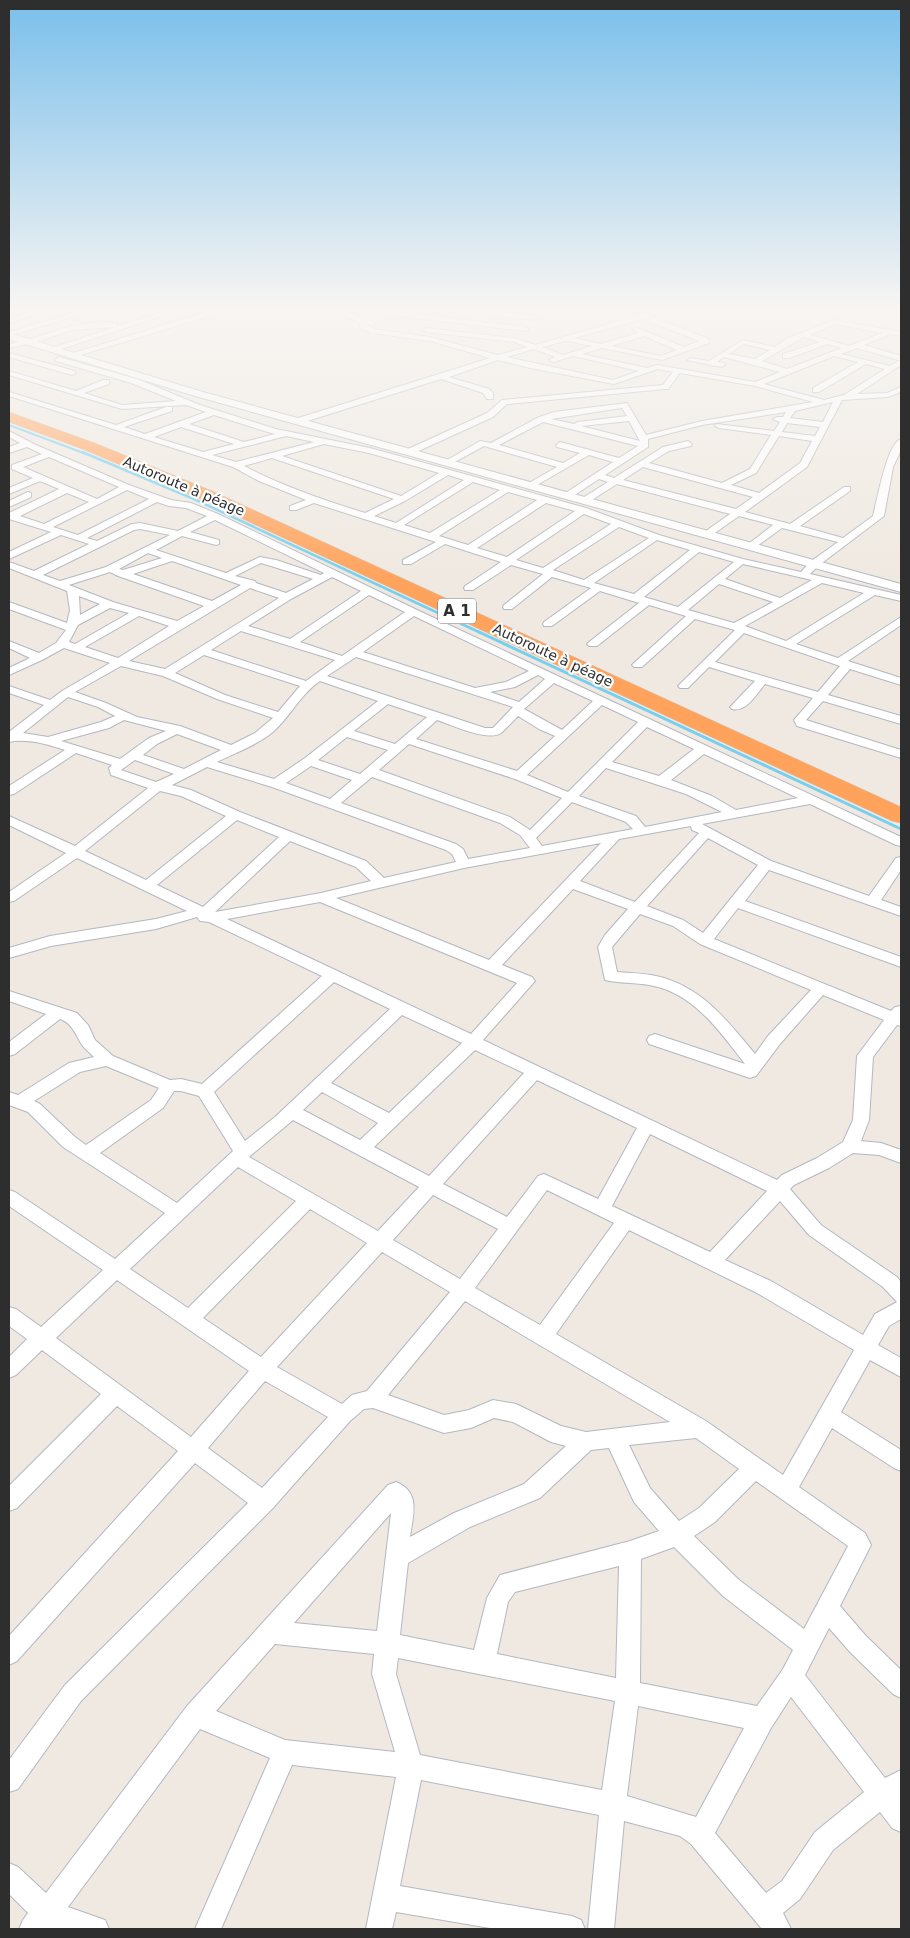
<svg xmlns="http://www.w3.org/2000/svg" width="910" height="1938" font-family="'DejaVu Sans',sans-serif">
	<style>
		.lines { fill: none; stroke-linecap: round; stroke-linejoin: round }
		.stream-far2 { stroke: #75cff0; stroke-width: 2 }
		.stream-far1 { stroke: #75cff0; stroke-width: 2.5 }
		.stream { stroke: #75cff0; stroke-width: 3 }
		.minor-casing { stroke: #b4b7c1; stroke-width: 2 }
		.tertiary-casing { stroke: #b4b7c1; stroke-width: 2 }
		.motorway-casing { stroke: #c9c9c9; stroke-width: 1 }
		.minor { fill: #fff; fill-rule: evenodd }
		.tertiary { fill: #fff; fill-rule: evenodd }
		.motorway { fill: #ffa35c; fill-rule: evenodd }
		.labels { text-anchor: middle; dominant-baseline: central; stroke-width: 4.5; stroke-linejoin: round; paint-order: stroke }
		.far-street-label { font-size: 14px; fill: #2e2e2e; stroke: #fff }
		.shield { fill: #fff; stroke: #6d6d6d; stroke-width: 1 }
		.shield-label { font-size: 15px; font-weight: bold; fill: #2e2e2e }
	</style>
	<rect width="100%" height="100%" fill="#efe9e1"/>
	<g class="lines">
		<path class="stream-far2" d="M9,425L86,454"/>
		<path class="stream-far1" d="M82,452L194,499L481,633"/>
		<path class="stream" d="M479,632L901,829"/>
		<defs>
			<g id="minor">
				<path d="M39,310H50L9,323V319Z"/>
				<path d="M84,310H95L9,336V332Z"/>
				<path d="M158,310H164L162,316L55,351L48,349L115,327L72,330L33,343L9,348V344C45,338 78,317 117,323V326L157,314Z"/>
				<path d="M213,310H221L213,315L74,357L67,355Z"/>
				<path d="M332,310C347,310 361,319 375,322V324L367,325L374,329L430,337L498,355L527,347L514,342L426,332L422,330L426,328L515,338L535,345L637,316L638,314L668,310L650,316L709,339V343L662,360L602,348L582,354L647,368L657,365L755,382L780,372L724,357L717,362L724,363L725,365L721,367L687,360L691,358L709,361L743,340L775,347L788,338L834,320L901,332V336L891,334L864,345L901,356V365L857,394L887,393L901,387V392L888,397L842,400L807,467L745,512L790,524L844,487H850V491L800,526L843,538L873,516C877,501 887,443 901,439V450L893,467L884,516L818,566L810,574L901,595V601L875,595L796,644L838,658L901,617V625L848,661L901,678V685L850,669L828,695L901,716V724L823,701L806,720L901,750V758L797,726L794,720L813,698L765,684C757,693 746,713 732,709L730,707L732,705L755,681L709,667L688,688H680L678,686L680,684L735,630L695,619L642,667H634L632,665L634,663L686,616L649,605L597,646H589L587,644L589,642L639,603L600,591L552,626H544L543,624L544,622L591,588L552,577L512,609H504L503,607L504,605L543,574L511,565L473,590H465L464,588L465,586L501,562L445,544L411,564H403V560L436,542L314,503L296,510H290V506L306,500L259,481L233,467L9,396V392L116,425L166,407H172V411L124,427L145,434L206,412L186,405L122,409L9,375V371L76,391L103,380H109V384L84,393L122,405L176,401L131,383L56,361L55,359L59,357L137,379L200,405L276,429L370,448L450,470L586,508L659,535L743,559L801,572L810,562L838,542L782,528L753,549H747V545L773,525L739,516L709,537H703V533L730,514L617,484L587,503H581V499L608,482L599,479L570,498H564V494L613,462L589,455L530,489L527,488V484L557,467L484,446L449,465L442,463L480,441L491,443L539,417L554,412L627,403L646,435L702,421L813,402L755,386L680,373L668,389H665L507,404L493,417L412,454H406V450L487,413L502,400L663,385L673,372L658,369L614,384L530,368L498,360L449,377L489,389L493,393V399H487L483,393L441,379L301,423H295V419L490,358L430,341L372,333L360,328V323ZM643,319L699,341L684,347L637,328L633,330L638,333L601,344L574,338ZM835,324L882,333L849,346L810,335ZM644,336L677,350L661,356L611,346ZM804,337L820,342L783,354V358H789L828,344L842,348L787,369L762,361ZM565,341H567L592,346L563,355L542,347ZM744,344L770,350L755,359L729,354ZM857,348L898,360H900L890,366L841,354ZM534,349L555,357L549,360L553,362L573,356L639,371L613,380L507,357ZM834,356L858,362L813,388V392H819L866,364L885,369L844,395L824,400L764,384ZM833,402L823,422L790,418L795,411ZM622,408L627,416L578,422L574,424L551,419ZM786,412L783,417H777L773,419L780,422L774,431L716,424L715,426L719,428L771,435L750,469L722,483L649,463L669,451L691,446L692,444L688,441L663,447L614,478L605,475L648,447V439L702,425ZM214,415L271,433L275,434L244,442L189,424ZM629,421L640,441L581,426ZM543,422L638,446L619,458L560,442L556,445L557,447L580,453L563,463L499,445ZM787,423L820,427L815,436L782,432ZM181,427L234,444L203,452L154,437ZM286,436L314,442L236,462L212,455ZM779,436L812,441L800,463L759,493L731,485L756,473ZM324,444L369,453L439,473L401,496L282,456ZM272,458L394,499L365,513C323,500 282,486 244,466ZM643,467L753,497L736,509L623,480ZM448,475L464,480L396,523L374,516L405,501ZM473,482L500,490L430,533L404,525ZM508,492L537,500L468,545L439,536ZM546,503L575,511L507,557L477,548ZM584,514L611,524L543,568L516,560ZM619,527L649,538L584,580L553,570ZM657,540L690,550L634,594L594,583ZM699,552L734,562L678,607L644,597ZM743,564L812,580L780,598L725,579ZM822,583L864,593L786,641L745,626ZM719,584L773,602L734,623L688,610ZM744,633L840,666L818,692L715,662Z"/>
				<path d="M382,310L525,327L529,329L525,331L381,314L378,312Z"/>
				<path d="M462,310H484L534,316L538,318L534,320L465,312Z"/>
				<path d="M9,353L75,371L76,373L72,375L9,357Z"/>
				<path d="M9,431L36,445L129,485L171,500L191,503L218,514L417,610L901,837V846L896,845L810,804L702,824L771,861L869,896L896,858L901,857V870L881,900L901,907V916L769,870L745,901L901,957V967L738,908L714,939L891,1011L895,1007L901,1006V1026L897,1025L873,1057L869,1120L861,1141L881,1143L901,1150V1163L879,1155L853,1153L829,1168L794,1185L790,1189L821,1225L897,1277L901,1282V1319L889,1326L878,1345L901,1358V1377L870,1360L841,1412L901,1450V1471L894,1468L832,1428L799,1487L865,1533L871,1545L840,1606L866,1636L901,1670V1698L893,1694L850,1652L829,1628L805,1675L885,1778L901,1770V1832L892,1828L880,1812L833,1850L800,1899L783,1913L791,1929H762L691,1844L680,1836L624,1821L614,1929H588L599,1815L421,1780L400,1886L572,1916L581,1920L585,1929H496L396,1912L392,1929H366L396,1777L292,1765L221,1929H195L270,1758L200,1729L68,1907L105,1920L109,1929H19L23,1920L28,1913L9,1894V1863L18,1867L46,1893L187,1706L388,1485L396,1482C421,1492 413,1515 410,1537L454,1513L524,1484L566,1446L551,1442L513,1422L494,1418L471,1428L444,1433L373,1408L364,1409L350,1421L272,1509L81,1701L18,1789L9,1792V1760L65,1685L248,1503L195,1463L17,1661L9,1665V1636L178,1451L117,1406L17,1508L9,1511V1486L101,1394L42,1350L16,1375L9,1378V1357L27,1339L9,1326V1307L16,1309L41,1327L103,1270L9,1206V1190L15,1192L115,1259L165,1213L63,1147L28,1112L9,1105V1092L18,1095L69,1063L94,1057C90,1053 85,1049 82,1045C76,1035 72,1023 60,1019L15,1054L9,1056V1042L46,1014L9,1001V991L77,1013L88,1025L95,1040L113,1056L170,1080L181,1079L202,1084L322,976L209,922L200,921L197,917L156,929L51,946L9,958V948L50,936L156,919L187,911L77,858L14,901L9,902V892L66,853L9,825V816L75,846L148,788L111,775L109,768L112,765L76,753L14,794L9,795V786L65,750C47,744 27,738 9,742V732L44,705L9,693V686L50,700L62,691L110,663L64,648L42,660L9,675V668L30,658L9,648V641L39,653L56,643L66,630L9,609V602L67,623L70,610L67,591L9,568V562L34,571L89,544L61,535L9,559V552L51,532L9,519V513L59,489L40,481L9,494V488L33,478L12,469V465L42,454L27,447L9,453V447L20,443L9,437ZM49,457L119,487L97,499L23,467ZM127,490L149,499L78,535L53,527ZM67,493L89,502L44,524L20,516ZM157,502L169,506L186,508L207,516L178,531L140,523L132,524L97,541L87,538ZM215,520L324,573L321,575L276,560L260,557L226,573L156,550L182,536L216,545L219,544V540L190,532ZM140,529L170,535L106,567L60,581L43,575L134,530ZM148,553L162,558L123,570L119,569ZM172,561L241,585L212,601L133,574ZM261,563L313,579L286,593L256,583L255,581L235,576ZM110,572L118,576L204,606L177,621L113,602L69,585ZM332,577L361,591L290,639L248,626L291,599ZM250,588L279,598L165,669L129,661ZM369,595L405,612L342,656L300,642ZM79,596L100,604L80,615ZM110,608L129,613L75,644L69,642L78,625ZM139,616L169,626L118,658L85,647ZM414,616L529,671L506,682L475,688L363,652ZM241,631L335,660L306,681L211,650ZM204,655L300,686L278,712L225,695L175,673ZM356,657L513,707L493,728H485L327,676ZM121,666L163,676L217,699L273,718L255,733L231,745L180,726L137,717L106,703L75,692ZM538,675L545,679L519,702L490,692L515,687ZM320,681L378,701L305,758L274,779L217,762C237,752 263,743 278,727C292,713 302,693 320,681ZM554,683L593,701L562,730L524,709ZM68,697L98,707L115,716L101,722L48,737L23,733ZM388,704L427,717L395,744L354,731ZM602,705L638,722L568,792L527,775ZM518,716L539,729L555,736L517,771L416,739L437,720C452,725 488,742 501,733C507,728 513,721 518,716ZM124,720L166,731L149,738L120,759L61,741L109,728ZM647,727L694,749L659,776L612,762ZM177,734L221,750L184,769L143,755L157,744ZM347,737L388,750L360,774L318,760ZM409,744L515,779L562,798L530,830L510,817L379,770ZM704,754L798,798L736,810L712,796L671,780ZM135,760L174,774L156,782L121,770ZM311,766L352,780L330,799L286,783ZM207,767L272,787L446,850L452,854L456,862L384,878L366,861L240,812L191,790L172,785ZM606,768L686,794L722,812L645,827L636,816L579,796ZM372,777L500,823L520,835L530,848L468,859L463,849L456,844L341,803ZM160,791L181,796L226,816L146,880L85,851ZM572,802L626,822L633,829L542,846L536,838ZM237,820L279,837L203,907L157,885ZM691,826L692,830L699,833L635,902L580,881L619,839ZM708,838L758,865L703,933L683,920L647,906ZM290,841L356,867L371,881L321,893L215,912ZM601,843L489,960L336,898L464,868ZM573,889L628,909L605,935L598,947L605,980C621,984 638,982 654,986C695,995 721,1033 745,1064L655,1034L649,1036L647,1040L649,1044L750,1078L756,1076L780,1044L823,995L884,1020L857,1056L853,1120L843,1142L817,1158L782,1175L777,1180L483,1040L535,981L532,977L502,965ZM320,902L517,983L471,1034L227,919ZM640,914L673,926L700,944L811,990L768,1036L755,1054C727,1020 701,986 656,976C643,973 630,973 617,972L612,947ZM334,982L390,1009L275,1117L245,1141L214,1092ZM402,1015L462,1043L389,1113L331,1083ZM475,1050L524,1073L429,1176L374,1147ZM106,1066L159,1088L151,1100L86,1145L75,1137L40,1104L34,1101L80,1072ZM537,1080L637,1128L598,1199L544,1174L538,1176L507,1217L443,1184ZM174,1091H181L199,1096L233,1151L177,1203L100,1153L163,1108ZM322,1092L378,1123L360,1140L303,1110ZM293,1120L419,1187L378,1231L249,1157ZM650,1134L767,1191L710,1252L612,1206ZM238,1167L296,1201L188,1308L130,1269ZM547,1190L614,1223L540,1325L475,1288ZM433,1195L498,1229L460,1279L393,1240ZM780,1201L809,1235L883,1287L897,1302L875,1314L863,1335L771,1281L725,1260ZM310,1209L367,1243L261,1357L203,1318ZM629,1230L757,1293L854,1350L783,1475L706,1421L556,1334ZM382,1252L450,1292L367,1391L352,1395L342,1404L277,1367ZM117,1280L249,1371L191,1437L56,1338ZM465,1301L670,1422L586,1432L561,1426L516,1404L493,1400L469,1410L444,1415L388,1395ZM265,1381L328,1417L262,1488L208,1448ZM696,1438L739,1469L699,1508L679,1521L650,1488L629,1445ZM609,1448L634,1502L659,1531L630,1541L500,1575L487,1598L474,1650L400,1635L408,1563L470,1527L540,1498L591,1450ZM756,1481L848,1546L804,1629L739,1580L694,1536L715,1522ZM391,1513L377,1631L294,1623ZM674,1547L723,1596L793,1650L783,1669L757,1706L640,1683L641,1559ZM619,1566L616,1678L497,1654L508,1602L515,1592ZM275,1644L374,1654L372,1674L395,1752L285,1740L216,1711ZM398,1658L615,1701L602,1790L420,1755L396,1674ZM791,1697L864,1792L815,1832L782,1881L766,1893L715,1833L771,1728ZM638,1706L744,1728L696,1817L627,1796Z"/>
				<path d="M28,492L31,493V497L9,507V501Z"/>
			</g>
			<path id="tertiary" d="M9,333L203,392L901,584V592L195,396L9,339Z"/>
			<path id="motorway" d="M9,412L97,444L212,491L901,807V823L892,821L200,499L85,450L9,422Z"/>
		</defs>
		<use href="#minor" class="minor-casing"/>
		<use href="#tertiary" class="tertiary-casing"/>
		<use href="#motorway" class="motorway-casing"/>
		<use href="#minor" class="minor"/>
		<use href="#tertiary" class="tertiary"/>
		<use href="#motorway" class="motorway"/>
	</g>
	<linearGradient id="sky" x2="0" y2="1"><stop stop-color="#7abfeb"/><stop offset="0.53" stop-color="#f8f5f2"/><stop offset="1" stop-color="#f8f5f2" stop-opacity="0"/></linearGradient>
	<rect width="910" height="581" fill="url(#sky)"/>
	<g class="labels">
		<g class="far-street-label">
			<text transform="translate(184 486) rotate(23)">Autoroute à péage</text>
			<text transform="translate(553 655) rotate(25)">Autoroute à péage</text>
		</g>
		<rect class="shield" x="438" y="598.5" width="38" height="25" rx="4"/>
		<g class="shield-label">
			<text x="457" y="611">A 1</text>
		</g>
	</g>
	<rect width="910" height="1938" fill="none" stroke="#2e2e2e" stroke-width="20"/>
</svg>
